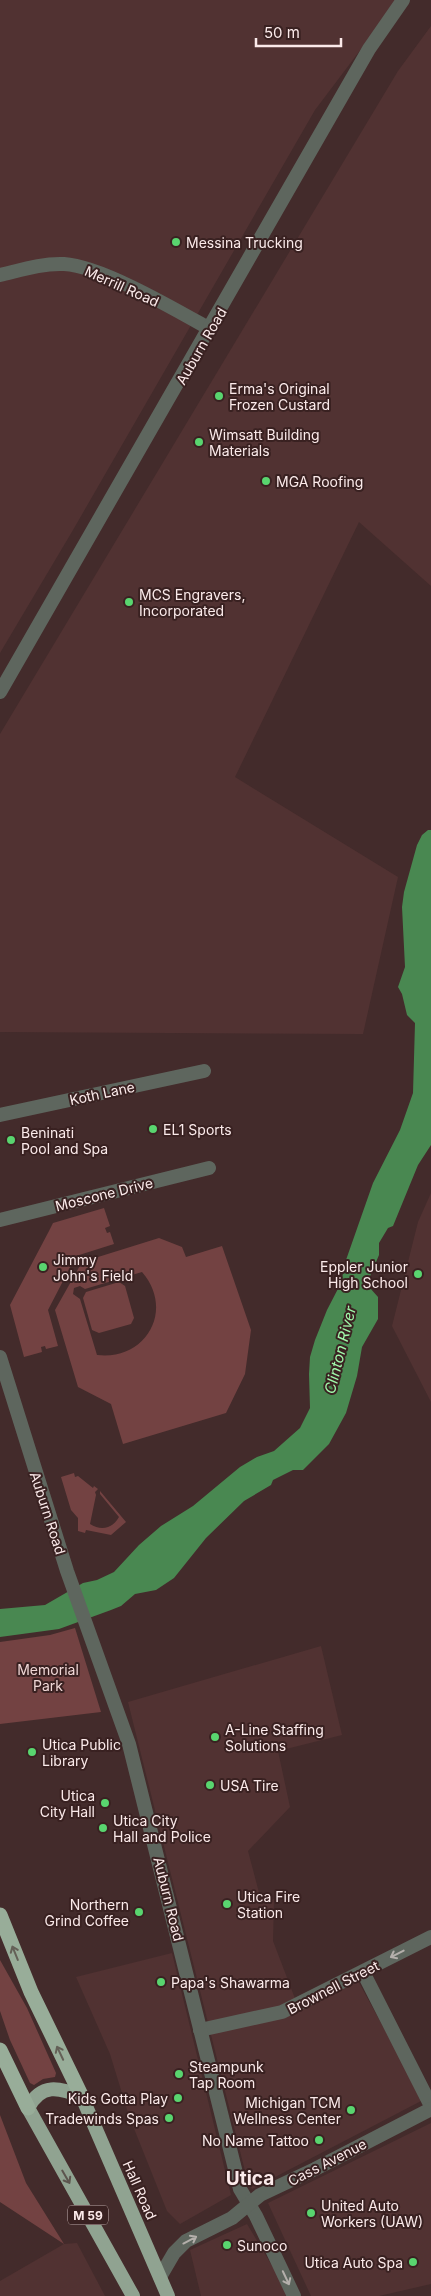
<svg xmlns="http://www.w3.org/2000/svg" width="431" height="2296" font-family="Inter,sans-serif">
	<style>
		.built { fill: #513232 }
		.green { fill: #734242; fill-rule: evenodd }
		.water { fill: #498851 }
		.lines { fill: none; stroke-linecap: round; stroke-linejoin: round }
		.minor { stroke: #5e665e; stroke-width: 14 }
		.tertiary { stroke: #5e665e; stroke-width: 14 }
		.trunk { stroke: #90a391; stroke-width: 14 }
		.motorway { stroke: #98ad99; stroke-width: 15 }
		.oneway { stroke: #646057 }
		.oneway2 { stroke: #b4afab }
		.oneway3 { stroke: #5c554e }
		.poi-dot { fill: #59d56f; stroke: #392121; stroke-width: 2 }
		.labels { text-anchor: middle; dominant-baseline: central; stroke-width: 4; stroke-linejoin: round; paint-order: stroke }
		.shield { fill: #392121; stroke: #c1aeae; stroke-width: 1 }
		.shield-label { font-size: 12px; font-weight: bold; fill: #fbeaea }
		.poi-label { font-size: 14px; fill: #fbeaea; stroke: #392121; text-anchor: start }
		.street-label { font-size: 14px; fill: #fbeaea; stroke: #392121 }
		.park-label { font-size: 14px; fill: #f0d7d6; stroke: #392121 }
		.water-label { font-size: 15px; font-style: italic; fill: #a0f8aa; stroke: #392121 }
		.district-label { font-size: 19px; font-weight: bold; fill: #fbeaea; stroke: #392121 }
	</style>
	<rect width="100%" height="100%" fill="#432b2b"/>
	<g class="built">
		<path d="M0,0H398L315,110L73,530L0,653Z"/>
		<path d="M431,26V586L359,522L235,777L398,877L363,1034L0,1032V734L398,71Z"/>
		<path d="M431,1193V1402L392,1326L418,1222Z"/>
		<path d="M321,1646L342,1735L278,1751L290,1807L248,1851L262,1904L274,1899L273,1941L299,2009L357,1979L423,2100L252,2189L247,2179L128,1702Z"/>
		<path d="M172,1953L231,2195L180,2224L167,2211L129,2116L110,2054L76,1977Z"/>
		<path d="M431,2123V2284L379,2296H311L268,2203Z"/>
		<path d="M247,2224L283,2284L286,2296H201L190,2250Z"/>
		<path d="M77,2243L105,2296H0V2281L64,2244Z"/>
	</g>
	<g class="green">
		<path d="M104,1208L110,1226L105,1228L107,1233L110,1232L114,1244L76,1256L48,1310L58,1346L46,1349L45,1346L41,1347L42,1352L24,1357L10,1305L49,1231L53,1223Z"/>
		<path d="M159,1238L182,1247L186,1257L222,1246L251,1330L245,1374L226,1413L123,1444L111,1404L78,1387L55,1310L82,1262ZM142,1272C175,1310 146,1361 97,1355L80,1299L73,1294L74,1288L80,1286L85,1289Z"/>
		<path d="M119,1282L125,1286L134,1318L131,1324L99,1333L92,1330L83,1298L86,1292Z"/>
		<path d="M74,1473L75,1477L78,1476L93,1488L94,1486L98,1489L95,1492L96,1495L90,1524C101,1531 112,1529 119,1517L100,1494V1491L126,1522L111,1535L86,1530L85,1533L78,1531V1518L71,1510L61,1477Z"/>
		<path d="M75,1628L101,1712L0,1724V1642L50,1635Z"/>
		<path d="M0,1960L27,2008L56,2073L55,2077L43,2079L34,2085L30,2083L10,2040L0,2011Z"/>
		<path d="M0,2115L26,2183L64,2244L0,2202Z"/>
	</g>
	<path class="water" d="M428,830H431V1145L418,1165L393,1226L388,1228L379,1243V1255L368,1281L370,1288L378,1297V1319L362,1347L357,1376L346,1413L329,1444L303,1470H293L273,1480L271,1485L244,1501L206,1538L174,1578L156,1590L135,1594L121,1606L111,1610L59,1629L0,1637V1609L45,1605L83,1583L97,1580L114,1572L139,1545L161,1526L193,1506L240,1467L257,1457L274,1451L300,1428L310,1408L309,1374L310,1357L315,1340L327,1310L341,1283L346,1260L373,1183L400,1130L413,1093L415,1023L407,1015L402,994L398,987L405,967L402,907L404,892L417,845L422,835Z"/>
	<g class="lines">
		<g class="minor">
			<path d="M0,275C21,270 42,263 64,264C101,266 176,310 210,329"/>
			<path d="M0,1115L204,1071"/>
			<path d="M0,1220L209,1168"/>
			<path d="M363,1972L431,2106"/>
			<path d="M200,2030L282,2012L431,1937"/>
		</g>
		<g class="tertiary">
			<path d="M0,692L369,49L403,0"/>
			<path d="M0,1357L67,1571L129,1744L240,2189L256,2216L294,2296"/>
			<path d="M160,2277L174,2253L186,2241L232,2218L260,2195L315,2169L431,2109"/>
		</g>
		<path class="trunk" d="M133,2296L28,2108C41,2083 59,2087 82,2097L168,2296"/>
		<g class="motorway">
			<path d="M0,1915L31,1992L82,2097"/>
			<path d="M0,2050L28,2108"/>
		</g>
	</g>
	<defs><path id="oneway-shaft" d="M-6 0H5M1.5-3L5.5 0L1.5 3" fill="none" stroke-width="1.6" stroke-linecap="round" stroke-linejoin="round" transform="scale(1.25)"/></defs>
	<g class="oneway">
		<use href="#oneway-shaft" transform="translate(15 1953) rotate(-112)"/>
		<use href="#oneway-shaft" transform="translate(60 2053) rotate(-115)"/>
	</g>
	<g class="oneway2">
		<use href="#oneway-shaft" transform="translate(397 1954) rotate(153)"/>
		<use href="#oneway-shaft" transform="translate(190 2240) rotate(-28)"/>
		<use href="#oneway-shaft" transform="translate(286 2278) rotate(65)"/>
	</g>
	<use class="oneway3" href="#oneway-shaft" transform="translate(66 2177) rotate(60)"/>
	<g class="poi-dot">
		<circle cx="176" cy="242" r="5"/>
		<circle cx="219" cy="396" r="5"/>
		<circle cx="199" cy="442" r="5"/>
		<circle cx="266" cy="481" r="5"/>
		<circle cx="129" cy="602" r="5"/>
		<circle cx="153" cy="1129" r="5"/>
		<circle cx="11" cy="1140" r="5"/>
		<circle cx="43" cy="1267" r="5"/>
		<circle cx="418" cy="1274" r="5"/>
		<circle cx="215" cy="1737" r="5"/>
		<circle cx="32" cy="1752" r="5"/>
		<circle cx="210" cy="1785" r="5"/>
		<circle cx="105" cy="1803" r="5"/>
		<circle cx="103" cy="1828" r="5"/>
		<circle cx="227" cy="1904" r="5"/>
		<circle cx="139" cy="1912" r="5"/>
		<circle cx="161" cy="1982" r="5"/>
		<circle cx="179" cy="2074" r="5"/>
		<circle cx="178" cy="2098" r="5"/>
		<circle cx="351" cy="2110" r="5"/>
		<circle cx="169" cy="2118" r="5"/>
		<circle cx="319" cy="2140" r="5"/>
		<circle cx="311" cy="2213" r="5"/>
		<circle cx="227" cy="2245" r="5"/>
		<circle cx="413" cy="2262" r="5"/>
	</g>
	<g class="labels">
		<rect class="shield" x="68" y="2205.5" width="40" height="19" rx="4"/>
		<g class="shield-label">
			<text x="88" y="2215">M 59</text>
		</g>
		<g class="poi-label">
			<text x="186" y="242">Messina Trucking</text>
			<text x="229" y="388">Erma's Original<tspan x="229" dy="16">Frozen Custard</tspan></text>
			<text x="209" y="434">Wimsatt Building<tspan x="209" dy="16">Materials</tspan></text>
			<text x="276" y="481">MGA Roofing</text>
			<text x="139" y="594">MCS Engravers,<tspan x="139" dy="16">Incorporated</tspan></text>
			<text x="163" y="1129">EL1 Sports</text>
			<text x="21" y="1132">Beninati<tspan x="21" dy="16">Pool and Spa</tspan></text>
			<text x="53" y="1259">Jimmy<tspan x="53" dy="16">John's Field</tspan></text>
			<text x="408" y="1266" text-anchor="end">Eppler Junior<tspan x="408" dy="16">High School</tspan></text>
			<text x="225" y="1729">A-Line Staffing<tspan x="225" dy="16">Solutions</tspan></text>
			<text x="42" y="1744">Utica Public<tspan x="42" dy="16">Library</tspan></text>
			<text x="220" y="1785">USA Tire</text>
			<text x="95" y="1795" text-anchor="end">Utica<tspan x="95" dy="16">City Hall</tspan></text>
			<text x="113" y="1820">Utica City<tspan x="113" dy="16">Hall and Police</tspan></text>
			<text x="237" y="1896">Utica Fire<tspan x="237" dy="16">Station</tspan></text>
			<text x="129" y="1904" text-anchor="end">Northern<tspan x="129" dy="16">Grind Coffee</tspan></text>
			<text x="171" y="1982">Papa's Shawarma</text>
			<text x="189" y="2066">Steampunk<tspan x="189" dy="16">Tap Room</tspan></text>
			<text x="168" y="2098" text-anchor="end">Kids Gotta Play</text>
			<text x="341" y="2102" text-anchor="end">Michigan TCM<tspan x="341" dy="16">Wellness Center</tspan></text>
			<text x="159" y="2118" text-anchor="end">Tradewinds Spas</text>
			<text x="309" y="2140" text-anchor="end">No Name Tattoo</text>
			<text x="321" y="2205">United Auto<tspan x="321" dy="16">Workers (UAW)</tspan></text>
			<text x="237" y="2245">Sunoco</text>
			<text x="403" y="2262" text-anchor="end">Utica Auto Spa</text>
		</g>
		<g class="street-label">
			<text transform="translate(122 286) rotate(24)">Merrill Road</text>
			<text transform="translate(201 346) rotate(-60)">Auburn Road</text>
			<text transform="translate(102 1093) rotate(-12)">Koth Lane</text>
			<text transform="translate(104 1194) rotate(-14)">Moscone Drive</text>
			<text transform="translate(48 1513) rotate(72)">Auburn Road</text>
			<text transform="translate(169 1899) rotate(76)">Auburn Road</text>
			<text transform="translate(333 1987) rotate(-27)">Brownell Street</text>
			<text transform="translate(327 2162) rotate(-27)">Cass Avenue</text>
			<text transform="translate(140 2190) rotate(66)">Hall Road</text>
		</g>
		<g class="park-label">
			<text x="48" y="1669">Memorial<tspan x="48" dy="16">Park</tspan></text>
		</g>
		<g class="water-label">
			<text transform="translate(340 1350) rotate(-76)">Clinton River</text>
		</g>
		<g class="district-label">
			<text x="250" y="2178">Utica</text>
		</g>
	</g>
	<path d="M256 38v8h85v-8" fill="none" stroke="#fbeaea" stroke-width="2.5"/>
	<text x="264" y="38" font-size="15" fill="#fbeaea" stroke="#392121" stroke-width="4" paint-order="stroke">50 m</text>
</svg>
